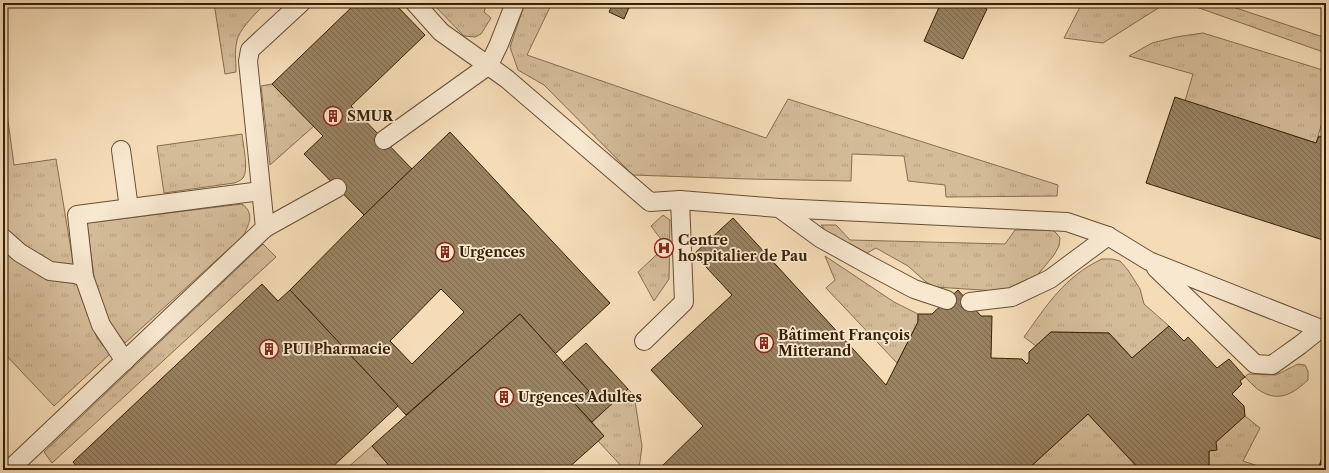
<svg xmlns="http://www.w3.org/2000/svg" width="1329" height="473" font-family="'Libre Caslon Text',serif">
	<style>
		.grass { fill: url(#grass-tufts); stroke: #866e4f }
		.building { fill: url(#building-back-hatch); stroke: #362005; fill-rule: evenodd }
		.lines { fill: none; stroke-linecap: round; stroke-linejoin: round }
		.lane-casing { stroke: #664f32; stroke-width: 20 }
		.lane { stroke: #f8e8d0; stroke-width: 18 }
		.labels { text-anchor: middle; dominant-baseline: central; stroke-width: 3.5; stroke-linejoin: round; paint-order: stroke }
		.poi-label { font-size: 14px; font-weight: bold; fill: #362005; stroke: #f8e8d0; text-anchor: start }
	</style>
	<defs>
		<pattern id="grass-tufts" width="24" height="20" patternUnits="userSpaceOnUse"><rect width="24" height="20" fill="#d5bc99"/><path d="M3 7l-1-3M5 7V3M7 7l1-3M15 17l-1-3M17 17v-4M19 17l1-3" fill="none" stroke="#b7a182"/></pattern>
		<pattern id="building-back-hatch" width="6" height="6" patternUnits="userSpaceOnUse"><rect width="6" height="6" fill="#998262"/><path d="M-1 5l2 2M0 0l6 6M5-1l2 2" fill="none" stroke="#7e6a4f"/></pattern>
	</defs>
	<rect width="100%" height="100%" fill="#f5dcb7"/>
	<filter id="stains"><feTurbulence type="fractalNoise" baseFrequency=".005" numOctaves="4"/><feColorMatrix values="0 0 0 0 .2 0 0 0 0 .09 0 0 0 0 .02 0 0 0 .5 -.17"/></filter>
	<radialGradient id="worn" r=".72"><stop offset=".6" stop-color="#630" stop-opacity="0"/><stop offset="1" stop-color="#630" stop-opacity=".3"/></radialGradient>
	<g class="grass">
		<path d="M214,3H267C258,10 242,27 238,37C234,48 236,61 236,72L225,74Z"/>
		<path d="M432,3H487L484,12L491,18L481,34L475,37L464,36Z"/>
		<path d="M525,3H552L527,55L766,138L788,99L1058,185L1057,196L946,197L945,185L908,181L904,156L852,154L851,181L749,179L633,175L544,85L518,70L510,47Z"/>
		<path d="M1082,3H1180L1160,7L1103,43L1064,38Z"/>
		<path d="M1185,3H1221L1326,38V53Z"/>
		<path d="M1203,33L1326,71V109L1316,143L1185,101L1193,74L1129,56L1152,43L1176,37Z"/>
		<path d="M3,84L14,165L56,159L75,274L80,294L97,338L110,354L54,406L3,352Z"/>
		<path d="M272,84L314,126L270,165L261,86Z"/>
		<path d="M242,134C243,144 249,171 243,178C240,181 237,182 234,183L164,193L157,146Z"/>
		<path d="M242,204C255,213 249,225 243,236L125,343L109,322L94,277L87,223Z"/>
		<path d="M663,215L670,220L669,279L654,301L638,272L666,246L651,226Z"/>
		<path d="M821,225H836L850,240L1005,244L1015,230H1053L1057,234L1060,238L1059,246L1054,255L1035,278L1025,286L997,291L935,287L926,282L908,266L876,248L867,253L849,243L836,244Z"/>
		<path d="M263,244L276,257L52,463L44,452Z"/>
		<path d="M825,256L894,302L918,314V322L897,363L826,288L835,280Z"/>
		<path d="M1102,259H1112L1120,261L1128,270L1140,289L1144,304L1169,326L1132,358L1109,333L1051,332L1036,346L1024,337C1047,305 1064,277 1102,259Z"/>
		<path d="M1298,364L1305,365L1308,371V380C1294,393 1280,402 1262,392C1256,389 1250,382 1245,377L1248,374L1276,375Z"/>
		<path d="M628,389L634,395L642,446L639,469L638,470H625L598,441L603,436L592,422Z"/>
		<path d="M1088,414L1140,470H1027Z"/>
		<path d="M1245,416L1260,428L1243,461L1270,470H1209V451L1216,442Z"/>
		<path d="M372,446L393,470H347L346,469Z"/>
	</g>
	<g class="building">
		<path d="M356,3H394L425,35L351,106L412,169L364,215L304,154L323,136L272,84Z"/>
		<path d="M613,3H631L624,19L609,12Z"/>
		<path d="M935,3H974L987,9L963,59L924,41L940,5Z"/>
		<path d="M1175,97L1316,143L1319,136L1326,138V241L1146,183Z"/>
		<path d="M450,132L610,303L555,354L520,314L406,415L290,290L364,215ZM441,289L464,312L412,364L390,341Z"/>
		<path d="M733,218L886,385L918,322V314H932L958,290L981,316H992L991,358L1022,359L1027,364L1029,361V352L1051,332L1109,333L1132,358L1169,326L1184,341L1188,337L1217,368L1229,359L1245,377L1240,381L1242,384L1232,394L1244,406L1245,416L1216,442L1217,450L1209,451V470H1140L1088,414L1027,470H658L703,426L651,370L732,295L694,254Z"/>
		<path d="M262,284L278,301L290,290L398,406L329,470H80L73,462Z"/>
		<path d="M520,314L589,391L575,404L604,436L566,470H393L372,446Z"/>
		<path d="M586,343L628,389L592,422L575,404L589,391L563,363Z"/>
		<path d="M1326,444V470H1318Z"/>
	</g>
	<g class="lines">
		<defs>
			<g id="lane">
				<path d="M415,3L441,32L507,79L650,202L680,200L779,208L1067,222L1108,236L1149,261L1326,331"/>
				<path d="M384,140L489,65L499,44L515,3"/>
				<path d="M121,150L129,208"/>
				<path d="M779,208L820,238L867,264L914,289L947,300"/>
				<path d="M265,228L337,188"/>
				<path d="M3,238L20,253L50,271L75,274L84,277"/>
				<path d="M1156,268L1255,364L1272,365L1300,345L1320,329"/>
				<path d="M970,302L1012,297L1050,279L1108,236"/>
				<path d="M644,341L684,302L680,200"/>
				<path d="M125,361L101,325L84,277L77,215L261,191"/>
				<path d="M9,470L265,228L248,61L250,50L301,3"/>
			</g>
		</defs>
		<use href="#lane" class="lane-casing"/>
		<use href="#lane" class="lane"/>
	</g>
	<defs>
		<symbol id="building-ring" viewBox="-11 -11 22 22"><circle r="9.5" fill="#f8e8d0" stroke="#8f2418" stroke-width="1.5"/><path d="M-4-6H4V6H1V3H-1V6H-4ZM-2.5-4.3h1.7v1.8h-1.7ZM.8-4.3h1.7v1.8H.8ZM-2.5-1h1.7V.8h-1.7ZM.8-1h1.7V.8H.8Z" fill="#8f2418"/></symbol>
		<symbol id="hospital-ring" viewBox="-11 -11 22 22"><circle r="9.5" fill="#f8e8d0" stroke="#8f2418" stroke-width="1.5"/><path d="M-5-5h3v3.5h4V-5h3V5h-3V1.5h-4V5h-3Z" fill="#8f2418"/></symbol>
	</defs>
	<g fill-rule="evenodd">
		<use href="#building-ring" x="322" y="105" width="22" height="22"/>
		<use href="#hospital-ring" x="653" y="237" width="22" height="22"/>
		<use href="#building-ring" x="434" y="241" width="22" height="22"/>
		<use href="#building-ring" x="753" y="332" width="22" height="22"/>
		<use href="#building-ring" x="258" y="338" width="22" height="22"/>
		<use href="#building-ring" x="493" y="386" width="22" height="22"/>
	</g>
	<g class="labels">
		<g class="poi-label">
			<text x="347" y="116">SMUR</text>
			<text x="678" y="240">Centre<tspan x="678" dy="16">hospitalier de Pau</tspan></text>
			<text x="459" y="252">Urgences</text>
			<text x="778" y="335">Bâtiment François<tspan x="778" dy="16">Mitterand</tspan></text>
			<text x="283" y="349">PUI Pharmacie</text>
			<text x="518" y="397">Urgences Adultes</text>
		</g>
	</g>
	<rect width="1329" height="473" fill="none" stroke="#f5dcb7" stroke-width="16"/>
	<rect x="4" y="4" width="1321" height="465" fill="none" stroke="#362005" stroke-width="2"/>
	<rect x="8" y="8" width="1313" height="457" fill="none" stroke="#362005"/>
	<rect width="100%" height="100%" filter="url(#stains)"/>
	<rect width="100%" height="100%" fill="url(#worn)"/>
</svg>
